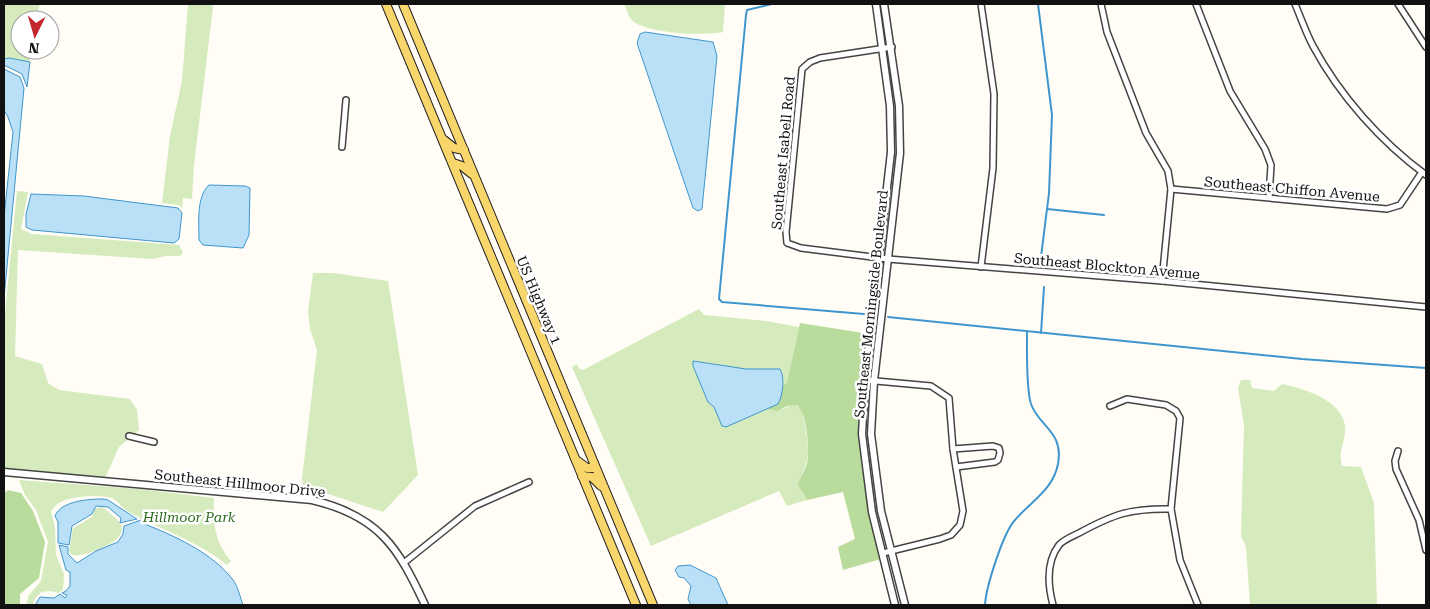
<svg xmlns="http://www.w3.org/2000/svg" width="1430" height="609" font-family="'Roboto Serif',serif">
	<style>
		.green { fill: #d5ebbd }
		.forest { fill: #b9dc9c }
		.water { fill: #b9e0f7; stroke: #3f96cf }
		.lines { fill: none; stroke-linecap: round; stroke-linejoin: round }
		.stream { stroke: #3f96cf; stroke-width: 2 }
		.minor-casing { stroke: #444; stroke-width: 8 }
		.tertiary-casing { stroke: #444; stroke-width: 9 }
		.primary-casing { stroke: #222; stroke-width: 10 }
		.minor { stroke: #fff; stroke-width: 5 }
		.tertiary { stroke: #fff; stroke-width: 6 }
		.primary { stroke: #f9d66b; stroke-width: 8 }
		.labels { text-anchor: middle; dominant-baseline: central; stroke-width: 5; stroke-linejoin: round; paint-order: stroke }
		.street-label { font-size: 14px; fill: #111; stroke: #fff }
		.park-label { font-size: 14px; font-style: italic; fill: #2f6b1f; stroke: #fff }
	</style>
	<rect width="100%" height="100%" fill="#fffdf5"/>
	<g class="green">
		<path d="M4,4H40L35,20H20V50H31L30,62L4,59Z"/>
		<path d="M188,4H213V7L194,165L192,199L183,198L182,208L179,205L162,203L170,136L182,81Z"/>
		<path d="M624,4L725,5L723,32C705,36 648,34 633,21C628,17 627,10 624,4Z"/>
		<path d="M17,191L28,192L21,229L32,234L179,245L183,253L180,256H166L153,259L18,250L15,356L42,364L48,383L59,390L130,399L137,410L139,430L119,447L105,478L4,469V324Z"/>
		<path d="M313,273H333L388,281L418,475L383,512L304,486L302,479L317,350L310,329L308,311Z"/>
		<path d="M699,309L704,315L766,321L799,327L787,382L769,398L778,411L794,404L800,407L802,411C805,425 808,438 808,451C808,473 791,479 807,500L787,506L779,491L651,546L572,367L577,364L579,369L583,370Z"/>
		<path d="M1241,380H1250L1252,388L1274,391L1282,384C1306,389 1348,402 1345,432C1344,446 1338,450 1342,466L1361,467L1374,503L1377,605H1250L1246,547L1241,536L1244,425L1238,388Z"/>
		<path d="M19,480L139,489L214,498C213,522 214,542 231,561L227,565C198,541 161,530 129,512C121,508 117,498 108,497C95,495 70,496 59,503C56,504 53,509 51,511L55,527L56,555L64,574L63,590L58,593L51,591L41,592L34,600L33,605H26L29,595L41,581L48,542L36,510L25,495Z"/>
		<path d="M101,507C106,509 109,512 113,516C145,539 80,558 72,555L69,551L73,528L92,517L95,509Z"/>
	</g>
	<g class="forest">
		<path d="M800,323L863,333L858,421L869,513L881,559L843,570L838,547L855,539L843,492L807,500L798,485C800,477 805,471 807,463C810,450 807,413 797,405L787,406L778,411L761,408L787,382Z"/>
		<path d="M8,490L21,493L33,511L45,542L39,578L20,594V605H4V493Z"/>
	</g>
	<g class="water">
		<path d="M645,32L713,42L717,56L702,209L698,211L693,208L637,43L640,34Z"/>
		<path d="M9,58L30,62L27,87L22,74L4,65V59Z"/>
		<path d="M4,69L20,77L24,88L4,298V217L13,132L8,117L4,110Z"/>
		<path d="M209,185L245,186L250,188L249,235L243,248L203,245L199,240C199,223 196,197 209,185Z"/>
		<path d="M31,194L84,196L178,208L182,213L179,239L174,243L32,230L26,227V214Z"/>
		<path d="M693,361L746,369H780C785,377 783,396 778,404L726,427L722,426L714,407L708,402L693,366Z"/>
		<path d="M103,499L108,500L137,519L120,523L121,518L108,507L96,506L92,514L72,526L69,545L58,543V522L55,516C61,501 88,499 103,499Z"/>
		<path d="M141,520L142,523C173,535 213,553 233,580C238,586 240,597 243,605H35L40,597L54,598L60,594L65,598L67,595L62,593L66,591L70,586V572L66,570L59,545L68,547V554L77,563L96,551L118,542L123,534L124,526Z"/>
		<path d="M690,565L716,578L728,605H691L688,599L691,586L684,578L679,577L675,570L678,566Z"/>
	</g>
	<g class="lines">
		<g class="stream">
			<path d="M772,4L747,10L746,15L719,299L722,302L864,314"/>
			<path d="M1038,4L1052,115L1049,193L1040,265"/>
			<path d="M1047,209L1104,215"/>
			<path d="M888,317L1302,359L1426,368"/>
			<path d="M1041,333L1044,287"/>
			<path d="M985,605C986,587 1003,533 1015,520C1031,501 1053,490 1058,464C1064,431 1039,427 1031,404C1026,388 1027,349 1027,332"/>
		</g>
		<defs>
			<g id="minor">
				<path d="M981,4L994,94L993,168L981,267"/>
				<path d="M1101,4L1107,32L1146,133L1168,171L1171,189L1162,281"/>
				<path d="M1196,4L1230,91L1265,149L1271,165L1269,197"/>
				<path d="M1295,4C1301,18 1306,33 1313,46C1340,96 1381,142 1426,175"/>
				<path d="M1398,4L1426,47"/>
				<path d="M892,47L820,58L810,62L802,69L786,232L787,243L801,248L888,259L1162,281L1426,307"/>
				<path d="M342,147L346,100"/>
				<path d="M1171,189L1387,209L1400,205L1422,172"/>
				<path d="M865,380L931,386L949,398L953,449L963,511L960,525L951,535L940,539L883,553"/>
				<path d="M1110,406L1127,399L1166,405L1176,411L1180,418L1171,509L1180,560L1198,605"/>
				<path d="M129,436L154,442"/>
				<path d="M953,449L993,446L999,448L1000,453L998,460L995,462L956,467"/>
				<path d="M1398,451L1395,461L1396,469L1419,520L1426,550"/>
				<path d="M405,562L475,506L529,482"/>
				<path d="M1053,605C1048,586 1046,562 1059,545C1063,540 1073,536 1079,533C1114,514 1131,508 1171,509"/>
			</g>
			<g id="tertiary">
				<path d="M876,4L890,106L891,152L865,380L862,434L872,512L895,605"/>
				<path d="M884,4L899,106L900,153L874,381L871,434L881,511L905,605"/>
				<path d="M4,472L312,500C379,516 398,547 425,605"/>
			</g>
			<g id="primary">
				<path d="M386,4L636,605"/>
				<path d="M403,4L653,605"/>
				<path d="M444,140L454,148L464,150"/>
				<path d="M453,163L462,166L472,174"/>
				<path d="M576,460L587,468H595"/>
				<path d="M582,476L592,477L601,486"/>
			</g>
		</defs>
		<use href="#minor" class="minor-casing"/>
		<use href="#tertiary" class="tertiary-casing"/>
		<use href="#primary" class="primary-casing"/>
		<use href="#minor" class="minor"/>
		<use href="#tertiary" class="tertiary"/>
		<use href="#primary" class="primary"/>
	</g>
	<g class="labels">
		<g class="street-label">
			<text transform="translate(783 153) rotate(-85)">Southeast Isabell Road</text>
			<text transform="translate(1292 189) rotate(5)">Southeast Chiffon Avenue</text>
			<text transform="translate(1107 266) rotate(5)">Southeast Blockton Avenue</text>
			<text transform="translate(539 300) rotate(67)">US Highway 1</text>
			<text transform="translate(871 304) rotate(-84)">Southeast Morningside Boulevard</text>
			<text transform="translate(240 483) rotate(6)">Southeast Hillmoor Drive</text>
		</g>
		<g class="park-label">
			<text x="189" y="517">Hillmoor Park</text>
		</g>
	</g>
	<rect width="1430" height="609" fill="none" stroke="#111111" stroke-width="10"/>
	<g transform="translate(35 35) rotate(185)"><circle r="24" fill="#ffffff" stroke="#a0a0a0"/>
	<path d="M0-4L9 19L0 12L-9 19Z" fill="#c4262e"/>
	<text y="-8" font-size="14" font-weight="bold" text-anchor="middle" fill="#111111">N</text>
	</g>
</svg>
